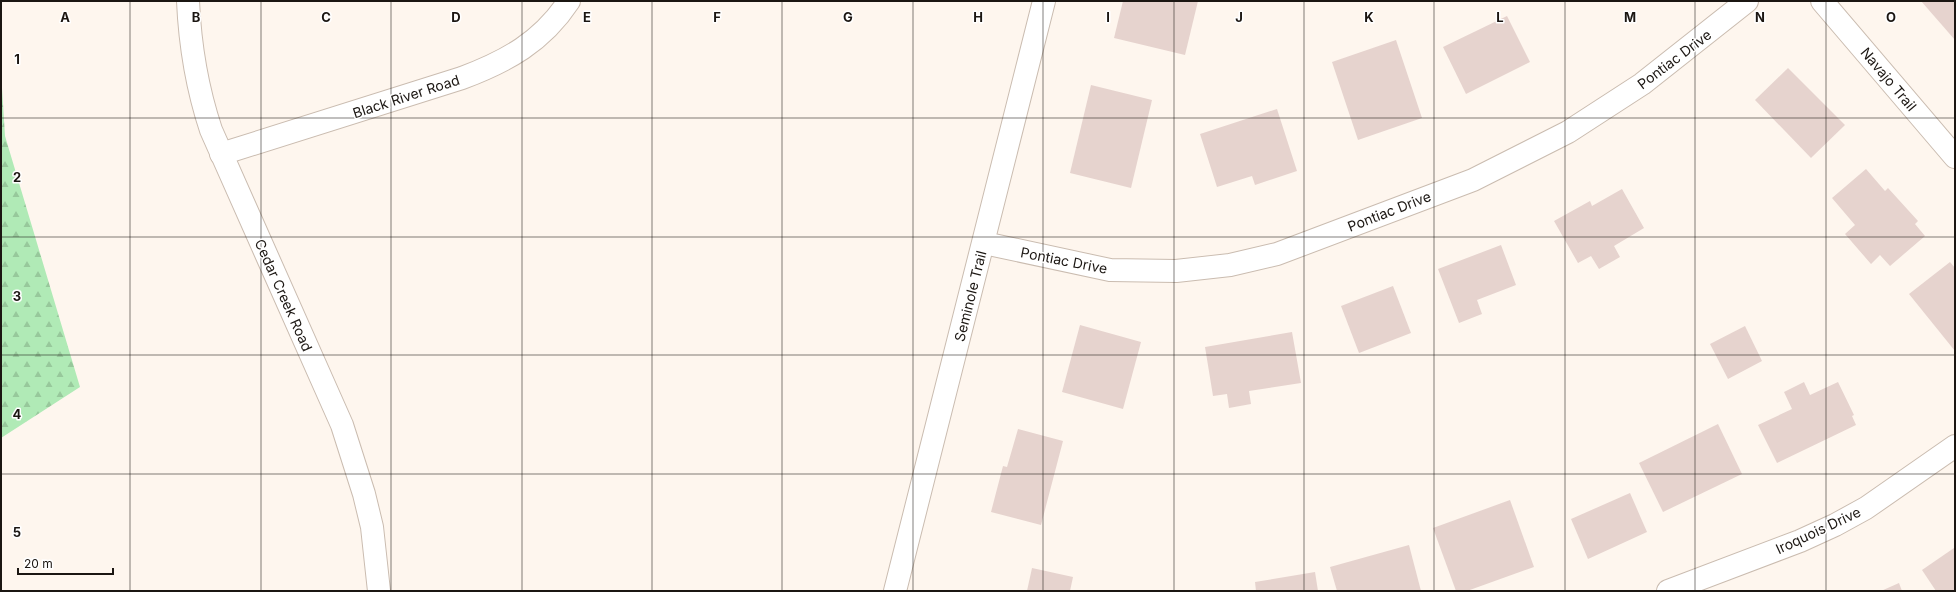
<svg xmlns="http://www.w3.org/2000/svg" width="1956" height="592" font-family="Inter,sans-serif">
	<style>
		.forest { fill: url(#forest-firs) }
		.building { fill: #e6d3ce }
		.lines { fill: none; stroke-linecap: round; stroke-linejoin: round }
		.street-casing { stroke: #cabcb0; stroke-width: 24 }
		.street { stroke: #fff; stroke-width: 22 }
		.grid { fill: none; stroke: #1b1612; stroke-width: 1; stroke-opacity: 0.55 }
		.labels { text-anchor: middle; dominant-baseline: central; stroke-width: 3; stroke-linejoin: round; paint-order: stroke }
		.street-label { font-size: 14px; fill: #1b1612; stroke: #fff }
		.grid-label { font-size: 13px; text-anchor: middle; font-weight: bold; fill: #1b1612; stroke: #fff; stroke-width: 3; stroke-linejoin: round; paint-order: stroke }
	</style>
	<defs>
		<pattern id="forest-firs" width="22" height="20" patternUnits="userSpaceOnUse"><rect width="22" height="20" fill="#b0eab6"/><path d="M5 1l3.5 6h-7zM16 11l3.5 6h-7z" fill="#97c89b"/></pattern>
	</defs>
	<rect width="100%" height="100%" fill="#fef6ee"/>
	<path class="forest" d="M1,72L5,136L80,387L1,438Z"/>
	<g class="building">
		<path d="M1123,1H1198L1185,55L1114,38Z"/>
		<path d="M1921,1H1955V40Z"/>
		<path d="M1507,16L1530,62L1466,94L1443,47Z"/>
		<path d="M1396,40L1422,118L1358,140L1332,62Z"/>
		<path d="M1788,68L1845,125L1811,158L1755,100Z"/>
		<path d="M1091,85L1152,100L1131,188L1070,173Z"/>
		<path d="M1277,109L1297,171L1255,185L1252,176L1217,187L1200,134Z"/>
		<path d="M1866,169L1885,191L1888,188L1918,221L1915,224L1925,236L1890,266L1880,255L1871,264L1845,234L1855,225L1832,198Z"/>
		<path d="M1622,189L1644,228L1614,246L1620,257L1599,269L1591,256L1578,263L1554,221L1590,201L1592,206Z"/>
		<path d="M1501,245L1516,285L1477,300L1482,314L1459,323L1438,269Z"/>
		<path d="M1950,262L1955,268V351L1909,294Z"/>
		<path d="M1393,286L1411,333L1359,353L1341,306Z"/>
		<path d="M1080,325L1141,342L1123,409L1062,392Z"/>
		<path d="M1745,326L1762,361L1728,379L1710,344Z"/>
		<path d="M1292,332L1301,383L1249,391L1251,404L1229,408L1227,394L1213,396L1205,347Z"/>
		<path d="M1804,382L1810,395L1838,382L1854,415L1852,416L1856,425L1777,463L1758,425L1792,409L1784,392Z"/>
		<path d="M1718,424L1742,474L1663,512L1639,463Z"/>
		<path d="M1018,429L1063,441L1041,525L991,512L1003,466L1007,467Z"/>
		<path d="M1630,493L1647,532L1588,559L1571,519Z"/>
		<path d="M1510,500L1534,567L1467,591H1456L1433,528Z"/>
		<path d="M1409,545L1421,591H1337L1330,567Z"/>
		<path d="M1954,548L1955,591H1936L1922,570Z"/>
		<path d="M1032,568L1073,577L1070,591H1027Z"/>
		<path d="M1315,572L1318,591H1256L1255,582Z"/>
		<path d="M1899,583L1902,591H1881Z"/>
	</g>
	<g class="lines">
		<defs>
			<g id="street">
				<path d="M188,1C190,46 197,88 211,130L342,425L364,494L372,527L379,591"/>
				<path d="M1822,1L1955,157"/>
				<path d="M221,154L462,78C507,61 542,42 569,1"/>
				<path d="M984,243L1110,270L1176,271L1230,265L1277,254L1473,180L1568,132L1642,84L1747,1"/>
				<path d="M895,591L1044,1"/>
				<path d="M1668,591L1800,541L1835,525L1866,508L1955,446"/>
			</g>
		</defs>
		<use href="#street" class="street-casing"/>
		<use href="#street" class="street"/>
	</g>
	<path class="grid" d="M130,1V591M261,1V591M391,1V591M522,1V591M652,1V591M782,1V591M913,1V591M1043,1V591M1174,1V591M1304,1V591M1434,1V591M1565,1V591M1695,1V591M1826,1V591M1,118H1955M1,237H1955M1,355H1955M1,474H1955"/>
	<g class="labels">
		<g class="street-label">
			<text transform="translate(1674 59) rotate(-37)">Pontiac Drive</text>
			<text transform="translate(1889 79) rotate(50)">Navajo Trail</text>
			<text transform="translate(406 96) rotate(-18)">Black River Road</text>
			<text transform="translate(1389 211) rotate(-21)">Pontiac Drive</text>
			<text transform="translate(1064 260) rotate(11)">Pontiac Drive</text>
			<text transform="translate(284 295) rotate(66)">Cedar Creek Road</text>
			<text transform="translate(970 296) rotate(-76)">Seminole Trail</text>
			<text transform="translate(1818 530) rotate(-25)">Iroquois Drive</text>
		</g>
	</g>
	<g class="grid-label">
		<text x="65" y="22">A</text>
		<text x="196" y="22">B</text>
		<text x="326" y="22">C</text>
		<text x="456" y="22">D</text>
		<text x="587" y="22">E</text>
		<text x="717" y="22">F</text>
		<text x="848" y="22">G</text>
		<text x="978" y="22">H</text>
		<text x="1108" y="22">I</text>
		<text x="1239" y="22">J</text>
		<text x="1369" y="22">K</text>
		<text x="1500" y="22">L</text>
		<text x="1630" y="22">M</text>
		<text x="1760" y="22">N</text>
		<text x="1891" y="22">O</text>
		<text x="17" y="64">1</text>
		<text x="17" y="182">2</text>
		<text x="17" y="301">3</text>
		<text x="17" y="419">4</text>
		<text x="17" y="537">5</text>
	</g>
	<rect width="1956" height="592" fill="none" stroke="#1b1612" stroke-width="4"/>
	<path d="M18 568v6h95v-6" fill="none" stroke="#1b1612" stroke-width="2"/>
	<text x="24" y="568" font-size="12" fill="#1b1612" stroke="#ffffff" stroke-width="3" paint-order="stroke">20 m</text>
</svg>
